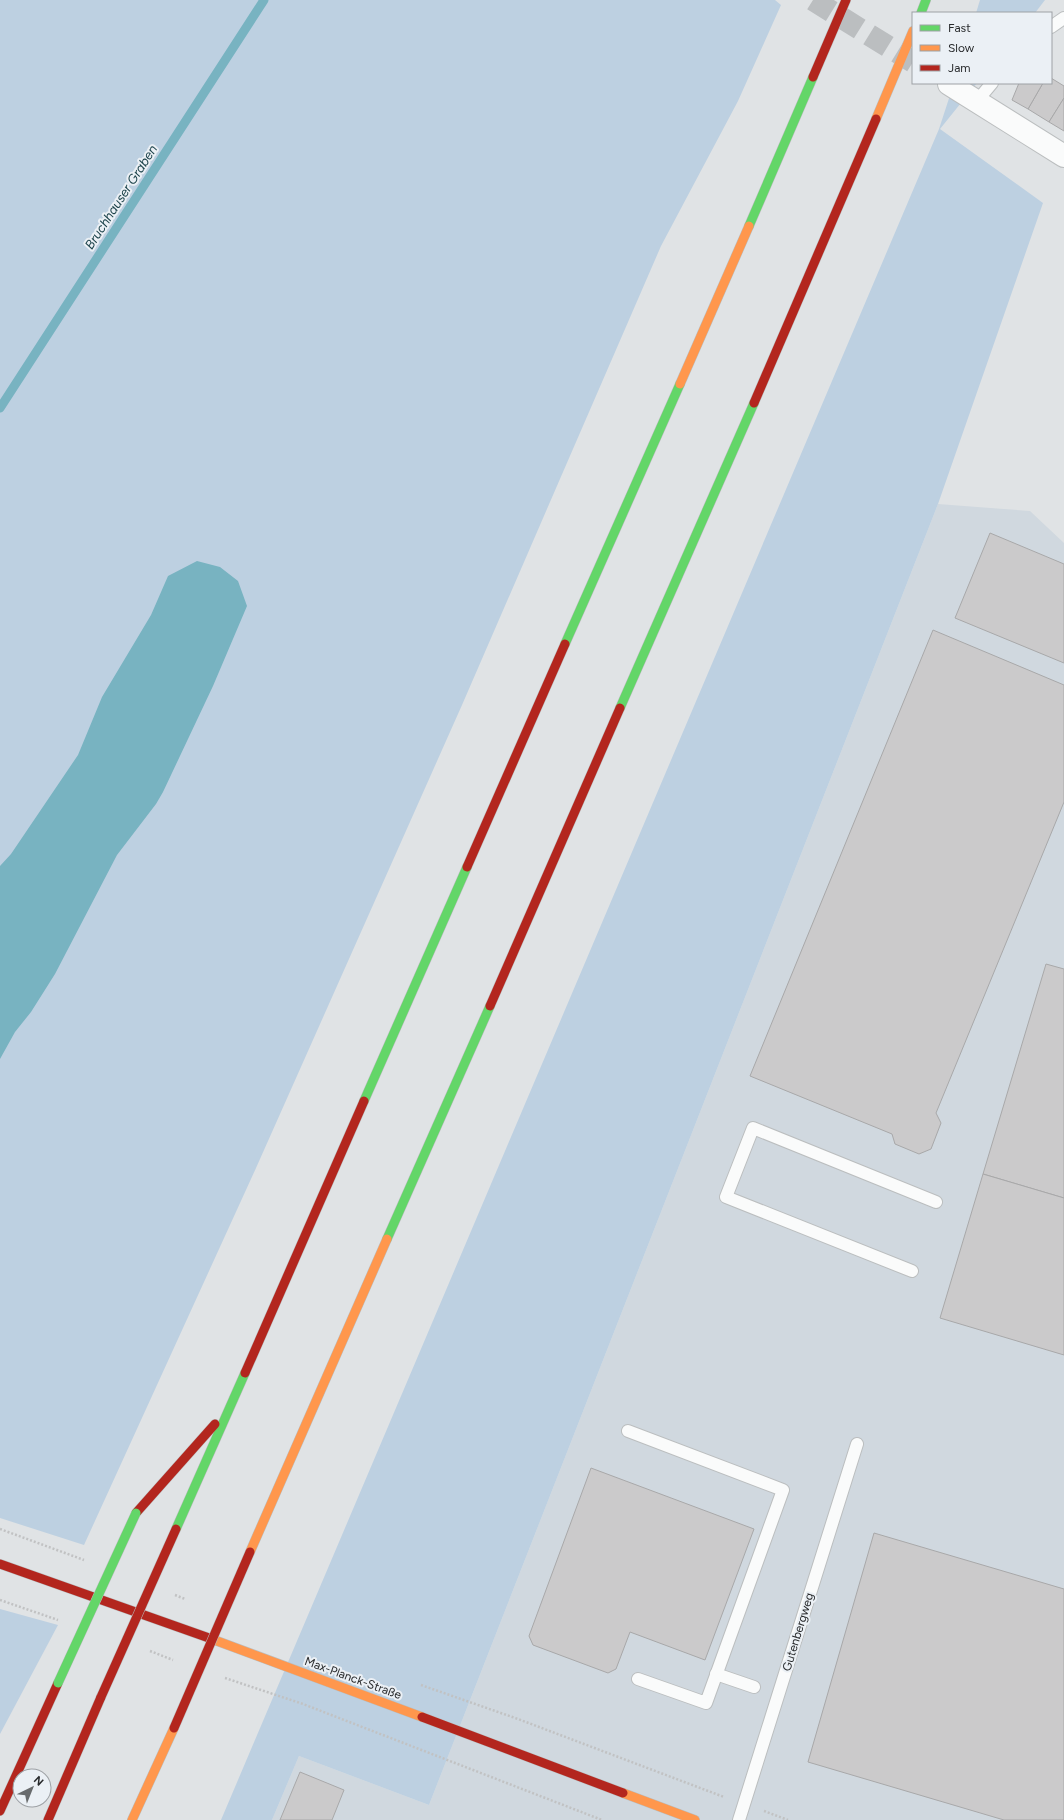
<svg xmlns="http://www.w3.org/2000/svg" width="1064" height="1820" font-family="Figtree,sans-serif">
	<style>
		.built { fill: #d0d8df }
		.green { fill: #bdd0e1 }
		.water { fill: #78b3c1 }
		.lines { fill: none; stroke-linecap: round; stroke-linejoin: round }
		.stream { stroke: #78b3c1; stroke-width: 9 }
		.building { fill: #cbcacb; stroke: #a8a8a9 }
		.street-tunnel { stroke: #bbbec0; stroke-width: 22; stroke-dasharray: 22 11; stroke-linecap: butt }
		.lane-casing { stroke: #bbbebf; stroke-width: 14 }
		.street-casing { stroke: #bbbebf; stroke-width: 24 }
		.fast-casing { stroke: #bbbebf; stroke-width: 10 }
		.slow-casing { stroke: #bbbebf; stroke-width: 10 }
		.jam-casing { stroke: #bbbebf; stroke-width: 10 }
		.path { stroke: #c1c2c3; stroke-width: 2.5; stroke-dasharray: 2 2; stroke-linecap: butt }
		.lane { stroke: #fafbfb; stroke-width: 12 }
		.street { stroke: #fafbfb; stroke-width: 22 }
		.fast { stroke: #63d668; stroke-width: 9 }
		.slow { stroke: #ff974d; stroke-width: 9 }
		.jam { stroke: #b3261e; stroke-width: 9 }
		.fast-bridge-casing { stroke: #bbbebf; stroke-width: 10; stroke-linecap: butt }
		.jam-bridge-casing { stroke: #bbbebf; stroke-width: 10; stroke-linecap: butt }
		.fast-bridge { stroke: #63d668; stroke-width: 9 }
		.jam-bridge { stroke: #b3261e; stroke-width: 9 }
		.labels { text-anchor: middle; dominant-baseline: central; stroke-width: 4; stroke-linejoin: round; paint-order: stroke }
		.street-label { font-size: 12px; fill: #282a2c; stroke: #ebf0f5 }
		.water-label { font-size: 13px; font-style: italic; fill: #1b424a; stroke: #ebf0f5 }
	</style>
	<rect width="100%" height="100%" fill="#e0e3e5"/>
	<path class="built" d="M938,504L1030,511L1064,543V1820H272L299,1756L429,1805Z"/>
	<g class="green">
		<path d="M0,0H775L781,5L738,101L661,246L462,705L256,1168L84,1545L0,1518Z"/>
		<path d="M980,0H1045L1035,13H976Z"/>
		<path d="M954,83H977L940,129L1043,203L938,504L429,1805L299,1756L272,1820H221L939,129Z"/>
		<path d="M0,1609L58,1625L0,1734Z"/>
	</g>
	<path class="water" d="M197,561L220,567L238,581L247,606L213,686L163,792L156,804L117,855L55,974L31,1012L15,1032L0,1059V866L11,854L78,755L102,697L151,615L168,576Z"/>
	<g class="lines">
		<path class="stream" d="M0,408L264,0"/>
	</g>
	<g class="building">
		<path d="M1051,78L1064,86V98L1049,122L1028,109L1043,83H1051Z"/>
		<path d="M1019,83H1043L1028,109L1012,100Z"/>
		<path d="M1064,98V131L1049,122Z"/>
		<path d="M990,533L1064,564V663L955,618Z"/>
		<path d="M933,630L1064,685V802L936,1113L941,1123L931,1149L919,1154L895,1144L892,1134L750,1076Z"/>
		<path d="M1046,964L1064,969V1198L983,1174Z"/>
		<path d="M983,1174L1064,1198V1355L940,1318Z"/>
		<path d="M591,1468L754,1529L705,1660L630,1632L616,1669L608,1673L533,1645L529,1636Z"/>
		<path d="M874,1533L1064,1589V1820H1004L808,1762Z"/>
		<path d="M300,1772L344,1790L332,1820H280Z"/>
	</g>
	<g class="lines">
		<path class="street-tunnel" d="M813,0L913,62"/>
		<defs>
			<g id="lane">
				<path d="M1051,27L1064,18"/>
				<path d="M977,101L992,83"/>
				<path d="M912,1271L726,1197L753,1128L936,1202"/>
				<path d="M628,1431L783,1490L706,1703L638,1679"/>
				<path d="M716,1674L754,1687"/>
				<path d="M739,1820L857,1444"/>
			</g>
			<path id="street" d="M949,84L1064,156"/>
			<g id="fast">
				<path d="M921,13L926,0"/>
				<path d="M749,226L813,77"/>
				<path d="M565,644L680,384"/>
				<path d="M620,708L754,403"/>
				<path d="M364,1101L467,867"/>
				<path d="M387,1239L490,1006"/>
				<path d="M176,1529L245,1373"/>
			</g>
			<g id="slow">
				<path d="M876,119L913,31"/>
				<path d="M680,384L749,226"/>
				<path d="M250,1552L387,1239"/>
				<path d="M209,1638L422,1717"/>
				<path d="M623,1793L695,1820"/>
				<path d="M132,1820L174,1728"/>
			</g>
			<g id="jam">
				<path d="M813,77L846,0"/>
				<path d="M754,403L876,119"/>
				<path d="M467,867L565,644"/>
				<path d="M490,1006L620,708"/>
				<path d="M245,1373L364,1101"/>
				<path d="M136,1513L215,1424"/>
				<path d="M0,1564L209,1638"/>
				<path d="M422,1717L623,1793"/>
				<path d="M0,1811L58,1683"/>
				<path d="M48,1820L101,1697"/>
			</g>
		</defs>
		<use href="#lane" class="lane-casing"/>
		<use href="#street" class="street-casing"/>
		<use href="#fast" class="fast-casing"/>
		<use href="#slow" class="slow-casing"/>
		<use href="#jam" class="jam-casing"/>
		<g class="path">
			<path d="M0,1529L84,1560"/>
			<path d="M175,1595L185,1599"/>
			<path d="M0,1600L58,1620"/>
			<path d="M150,1651L173,1660"/>
			<path d="M225,1678L303,1704L602,1820"/>
			<path d="M421,1685L518,1719L724,1797"/>
			<path d="M764,1811L788,1820"/>
		</g>
		<use href="#lane" class="lane"/>
		<use href="#street" class="street"/>
		<use href="#fast" class="fast"/>
		<use href="#slow" class="slow"/>
		<use href="#jam" class="jam"/>
		<defs>
			<path id="fast-bridge" d="M58,1683L136,1513"/>
			<g id="jam-bridge">
				<path d="M101,1697L176,1529"/>
				<path d="M174,1728L250,1552"/>
			</g>
		</defs>
		<use href="#fast-bridge" class="fast-bridge-casing"/>
		<use href="#jam-bridge" class="jam-bridge-casing"/>
		<use href="#fast-bridge" class="fast-bridge"/>
		<use href="#jam-bridge" class="jam-bridge"/>
	</g>
	<g class="labels">
		<g class="street-label">
			<text transform="translate(798 1632) rotate(-73)">Gutenbergweg</text>
			<text transform="translate(353 1678) rotate(20)">Max-Planck-Straße</text>
		</g>
		<g class="water-label">
			<text transform="translate(121 197) rotate(-57)">Bruchhauser Graben</text>
		</g>
	</g>
	<rect x="912" y="12" width="140" height="72" fill="#ebf0f5" stroke="#9da1a5"/>
	<rect x="920" y="25" width="20" height="6" fill="#63d668" stroke="#9da1a5"/>
	<text x="948" y="32" font-size="12" fill="#282a2c">Fast</text>
	<rect x="920" y="45" width="20" height="6" fill="#ff974d" stroke="#9da1a5"/>
	<text x="948" y="52" font-size="12" fill="#282a2c">Slow</text>
	<rect x="920" y="65" width="20" height="6" fill="#b3261e" stroke="#9da1a5"/>
	<text x="948" y="72" font-size="12" fill="#282a2c">Jam</text>
	<g transform="translate(32 1788) rotate(43)"><circle r="19" fill="#ebf0f5" stroke="#9da1a5"/>
	<path d="M0-3L7 15L0 10L-7 15Z" fill="#686b6d"/>
	<text y="-6" font-size="11" font-weight="bold" text-anchor="middle" fill="#282a2c">N</text>
	</g>
</svg>
